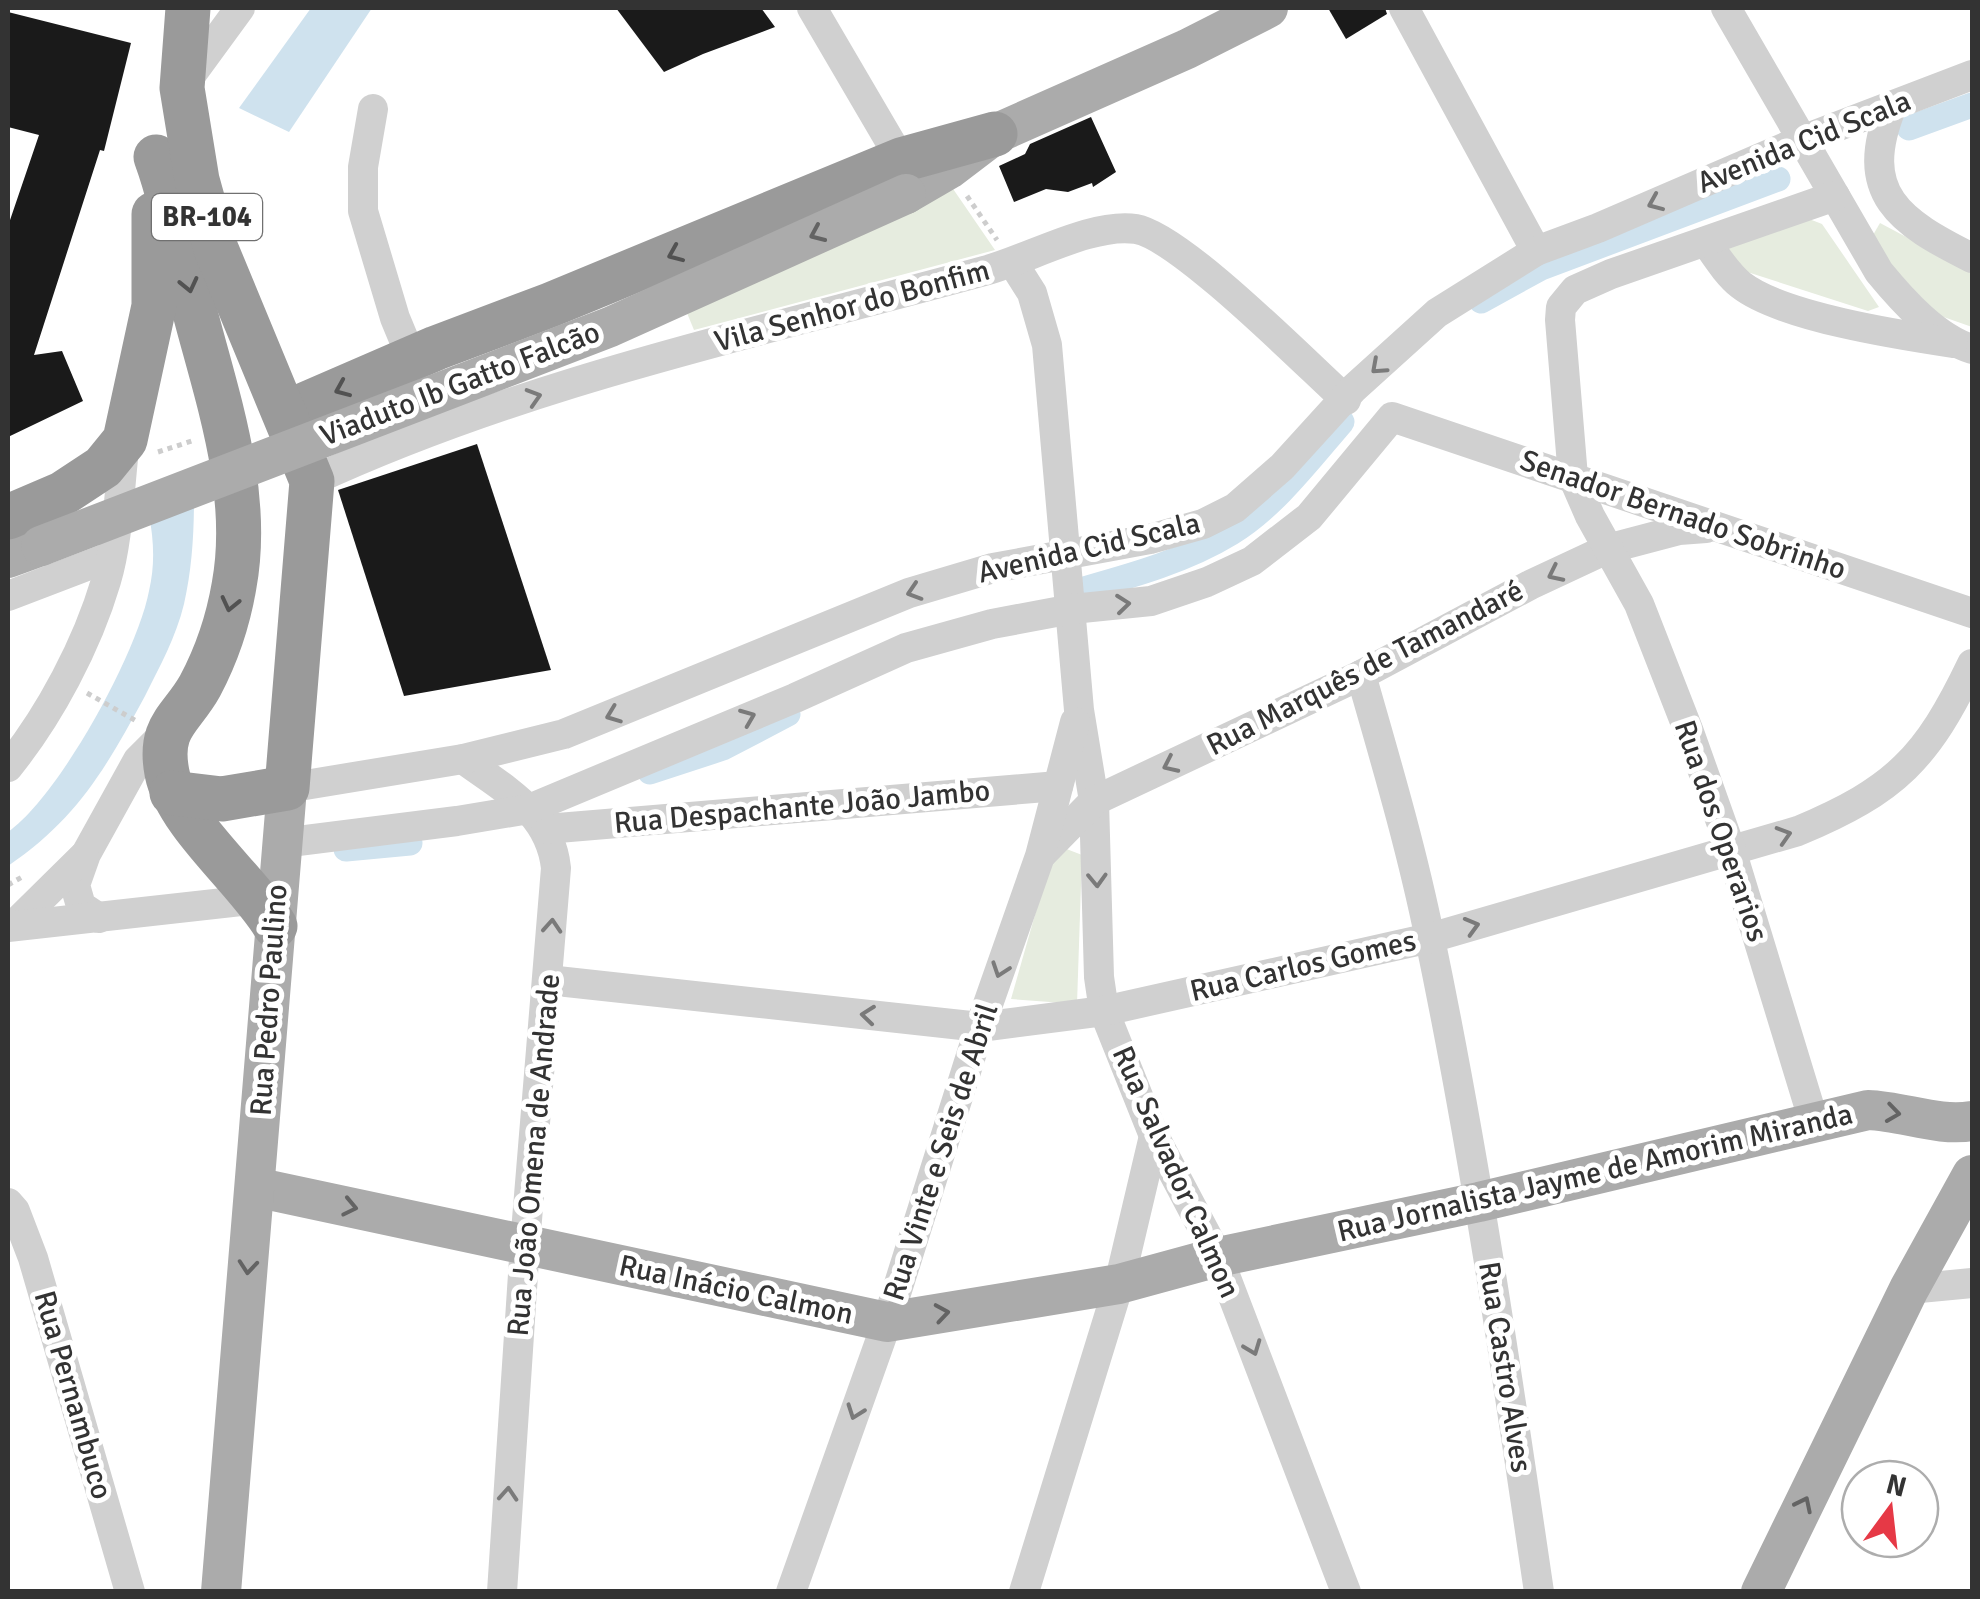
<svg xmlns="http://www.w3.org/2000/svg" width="1980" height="1599" font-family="Signika,sans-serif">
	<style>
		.green { fill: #e6ecdf }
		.water { fill: #cfe2ee }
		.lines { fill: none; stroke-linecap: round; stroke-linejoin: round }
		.canal { stroke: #cfe2ee; stroke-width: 25 }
		.building { fill: #1a1a1a }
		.path { stroke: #cdcdcd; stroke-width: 5; stroke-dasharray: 5 5; stroke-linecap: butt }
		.minor { stroke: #d0d0d0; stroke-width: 30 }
		.major { stroke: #ababab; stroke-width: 40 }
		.highway { stroke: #9a9a9a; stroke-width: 45 }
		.major-bridge { stroke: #ababab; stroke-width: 40 }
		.oneway { stroke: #7a7a7a }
		.oneway2 { stroke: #636363 }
		.oneway3 { stroke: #525252 }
		.labels { text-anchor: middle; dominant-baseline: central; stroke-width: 10; stroke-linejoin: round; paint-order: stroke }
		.shield { fill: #fff; stroke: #707070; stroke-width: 2.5 }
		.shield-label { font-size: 28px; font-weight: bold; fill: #333 }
		.street-label { font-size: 30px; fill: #333; stroke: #fff }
	</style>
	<rect width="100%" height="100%" fill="#fff"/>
	<g class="green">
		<path d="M949,183L995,250L694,330L687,313Z"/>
		<path d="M1804,217L1822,224L1879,307L1868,311L1738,269L1725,254L1727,239Z"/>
		<path d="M1880,223L1972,272V327L1938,315L1869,242Z"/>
		<path d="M1064,848L1082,855L1077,1004L1011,999L1050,862Z"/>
	</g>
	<g class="water">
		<path d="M311,8H372L289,132L239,108Z"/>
		<path d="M194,498C194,534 192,569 184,604C176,637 160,666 145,696C106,768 77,819 8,866V832C59,796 137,654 149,591C155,565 154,541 149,515Z"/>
	</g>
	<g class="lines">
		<g class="canal">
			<path d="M1909,128L1972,105"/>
			<path d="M1481,301L1541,268L1778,179"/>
			<path d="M1084,589C1134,575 1187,560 1231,533C1273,508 1310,459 1342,422"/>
			<path d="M650,772L723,748L788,714"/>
			<path d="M346,849L410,843"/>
		</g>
	</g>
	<g class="building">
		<path d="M616,8H761L775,27L703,54L664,72Z"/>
		<path d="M1328,8H1385L1387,14L1346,39Z"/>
		<path d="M8,12L131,43L104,151L100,150L34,355L62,351L83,401L8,437V226L39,135L8,127Z"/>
		<path d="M1091,117L1116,172L1093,187L1092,183L1068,192L1046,189L1014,202L999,166L1025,154L1030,144Z"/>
		<path d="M477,444L551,670L404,696L338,490Z"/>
	</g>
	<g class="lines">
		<g class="path">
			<path d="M967,196L997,240"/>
			<path d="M158,452L195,440"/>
			<path d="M87,693L138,722"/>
			<path d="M8,885L22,877"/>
		</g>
		<g class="minor">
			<path d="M812,8L901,160"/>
			<path d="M1404,8L1536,251"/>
			<path d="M1726,8L1879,272C1903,301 1936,338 1972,349"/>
			<path d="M183,86L240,8"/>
			<path d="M1892,106C1856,194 1900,222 1972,258"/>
			<path d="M373,109L363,167V211L395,318L412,359"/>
			<path d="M1706,242C1716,256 1727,274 1741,285C1782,317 1900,335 1953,343"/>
			<path d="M1013,263L1032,293L1047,345L1079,710L1094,801L1099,977L1104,1011L1154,1136L1218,1257L1346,1592"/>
			<path d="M312,481C525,382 758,333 984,271C1027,260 1092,222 1136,229C1181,237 1305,363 1346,400"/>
			<path d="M8,596L110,557"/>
			<path d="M1361,675C1386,762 1412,850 1430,939C1475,1155 1507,1374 1539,1592"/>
			<path d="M463,759C505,790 550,812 556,868L525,1244L502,1592"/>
			<path d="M8,767C50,715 87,645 106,581C119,537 119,487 125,441"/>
			<path d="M287,788L463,759L564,734L909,593L993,568L1150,539L1203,524L1235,508L1282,467L1353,389L1437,313L1536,251L1598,228L1802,140L1972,75"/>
			<path d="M546,829L1058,786"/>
			<path d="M282,843L457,821L529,809L795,698L906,648L992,624L1072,609L1151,601L1207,582L1252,561L1309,517L1392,417L1972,613"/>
			<path d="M1041,855L1094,801L1361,675L1530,585L1607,549L1679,530L1706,528"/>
			<path d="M99,918L81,906L75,885L86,854L138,760L167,731"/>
			<path d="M13,926L84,856"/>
			<path d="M8,927L259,899"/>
			<path d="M548,980L980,1027L1104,1011L1430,938L1798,831C1896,790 1927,758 1972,664"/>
			<path d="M1814,1122L1731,850L1689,732L1639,604L1590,516L1573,477L1560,320L1561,307L1575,290L1611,274L1835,196"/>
			<path d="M8,1203L15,1211L33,1258L130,1592"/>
			<path d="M1909,1289L1972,1283"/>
			<path d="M791,1592L887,1322L980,1027L1040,856L1075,722"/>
			<path d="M1024,1592L1119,1284L1154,1136"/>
		</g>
		<g class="major">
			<path d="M906,194L949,169L995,134L1187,49L1268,8"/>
			<path d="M8,558L41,546"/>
			<path d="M255,1187L887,1322L1119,1284L1218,1257L1479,1202L1868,1110C1903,1111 1938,1127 1972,1121"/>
			<path d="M221,1592L287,788"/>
			<path d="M1761,1592L1909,1289L1972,1175"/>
		</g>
		<g class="highway">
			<path d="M156,157C171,198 178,239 187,281C210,379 253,484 234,586C228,621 217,654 200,686C181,720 158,726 167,773C177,824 247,879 275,926"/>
			<path d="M286,413L436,348L550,305L901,160L995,134"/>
			<path d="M8,517L62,494L103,467L125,440L154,306V214"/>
			<path d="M172,793L222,799L287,788L312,481L216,249L197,180L182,88L188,8"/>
		</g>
		<path class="major-bridge" d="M41,546L610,327L906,194"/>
	</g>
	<defs><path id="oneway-chevron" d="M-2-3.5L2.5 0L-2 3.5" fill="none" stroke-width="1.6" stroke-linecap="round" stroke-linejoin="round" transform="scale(2.5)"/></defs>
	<g class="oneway">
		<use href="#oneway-chevron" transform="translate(1655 203) rotate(157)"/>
		<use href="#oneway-chevron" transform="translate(1378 367) rotate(138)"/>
		<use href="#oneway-chevron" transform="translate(534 397) rotate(-17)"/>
		<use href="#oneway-chevron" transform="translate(1555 574) rotate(154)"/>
		<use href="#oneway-chevron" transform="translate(914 592) rotate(162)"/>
		<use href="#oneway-chevron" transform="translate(1123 604) rotate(-6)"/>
		<use href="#oneway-chevron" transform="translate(613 715) rotate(159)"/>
		<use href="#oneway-chevron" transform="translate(748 717) rotate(-22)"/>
		<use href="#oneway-chevron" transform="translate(1170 765) rotate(155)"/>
		<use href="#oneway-chevron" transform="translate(1784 835) rotate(-17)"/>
		<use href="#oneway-chevron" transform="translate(1097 880) rotate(88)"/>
		<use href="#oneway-chevron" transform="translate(552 926) rotate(-86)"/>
		<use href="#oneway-chevron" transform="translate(1472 926) rotate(-16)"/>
		<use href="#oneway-chevron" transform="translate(1000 970) rotate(109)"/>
		<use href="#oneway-chevron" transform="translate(868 1015) rotate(-174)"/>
		<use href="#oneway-chevron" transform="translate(1253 1348) rotate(69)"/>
		<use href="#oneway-chevron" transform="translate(855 1412) rotate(110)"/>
		<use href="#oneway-chevron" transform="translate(508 1494) rotate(-86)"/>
	</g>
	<g class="oneway2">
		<use href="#oneway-chevron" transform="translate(817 234) rotate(156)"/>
		<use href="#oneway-chevron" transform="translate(1893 1113) rotate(8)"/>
		<use href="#oneway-chevron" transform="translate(350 1207) rotate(12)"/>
		<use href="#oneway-chevron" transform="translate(248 1267) rotate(95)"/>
		<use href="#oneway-chevron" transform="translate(942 1313) rotate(-9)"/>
		<use href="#oneway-chevron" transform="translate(1804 1504) rotate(-64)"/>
	</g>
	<g class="oneway3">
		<use href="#oneway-chevron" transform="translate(675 254) rotate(157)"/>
		<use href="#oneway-chevron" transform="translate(189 285) rotate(77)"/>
		<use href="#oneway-chevron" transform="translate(342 389) rotate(157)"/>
		<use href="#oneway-chevron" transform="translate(230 604) rotate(103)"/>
	</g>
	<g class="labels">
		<rect class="shield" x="152" y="194" width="110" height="46" rx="8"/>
		<g class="shield-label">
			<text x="207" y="217">BR-104</text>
		</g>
		<g class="street-label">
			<text transform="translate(1804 142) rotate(-22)">Avenida Cid Scala</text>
			<text transform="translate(852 306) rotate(-15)">Vila Senhor do Bonfim</text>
			<text transform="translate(460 384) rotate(-21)">Viaduto Ib Gatto Falcão</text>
			<text transform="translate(1683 515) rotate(19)">Senador Bernado Sobrinho</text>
			<text transform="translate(1089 548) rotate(-13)">Avenida Cid Scala</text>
			<text transform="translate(1365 668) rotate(-27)">Rua Marquês de Tamandaré</text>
			<text transform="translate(802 807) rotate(-5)">Rua Despachante João Jambo</text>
			<text transform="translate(1721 831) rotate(71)">Rua dos Operarios</text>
			<text transform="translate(1303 966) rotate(-13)">Rua Carlos Gomes</text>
			<text transform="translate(269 1000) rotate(-86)">Rua Pedro Paulino</text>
			<text transform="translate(941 1152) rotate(-72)">Rua Vinte e Seis de Abril</text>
			<text transform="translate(534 1155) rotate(-85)">Rua João Omena de Andrade</text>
			<text transform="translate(1176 1172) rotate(66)">Rua Salvador Calmon</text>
			<text transform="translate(1595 1173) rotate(-13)">Rua Jornalista Jayme de Amorim Miranda</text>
			<text transform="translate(736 1290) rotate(12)">Rua Inácio Calmon</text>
			<text transform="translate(1505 1367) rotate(81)">Rua Castro Alves</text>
			<text transform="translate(73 1395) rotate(74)">Rua Pernambuco</text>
		</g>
	</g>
	<rect width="1980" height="1599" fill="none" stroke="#333333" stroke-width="20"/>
	<g transform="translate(1890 1509) rotate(15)"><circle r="48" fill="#ffffff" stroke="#adadad" stroke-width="2.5"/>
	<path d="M0-8L18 38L0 25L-18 38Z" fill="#e63946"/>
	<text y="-15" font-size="28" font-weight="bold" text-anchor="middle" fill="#333333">N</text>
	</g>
</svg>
